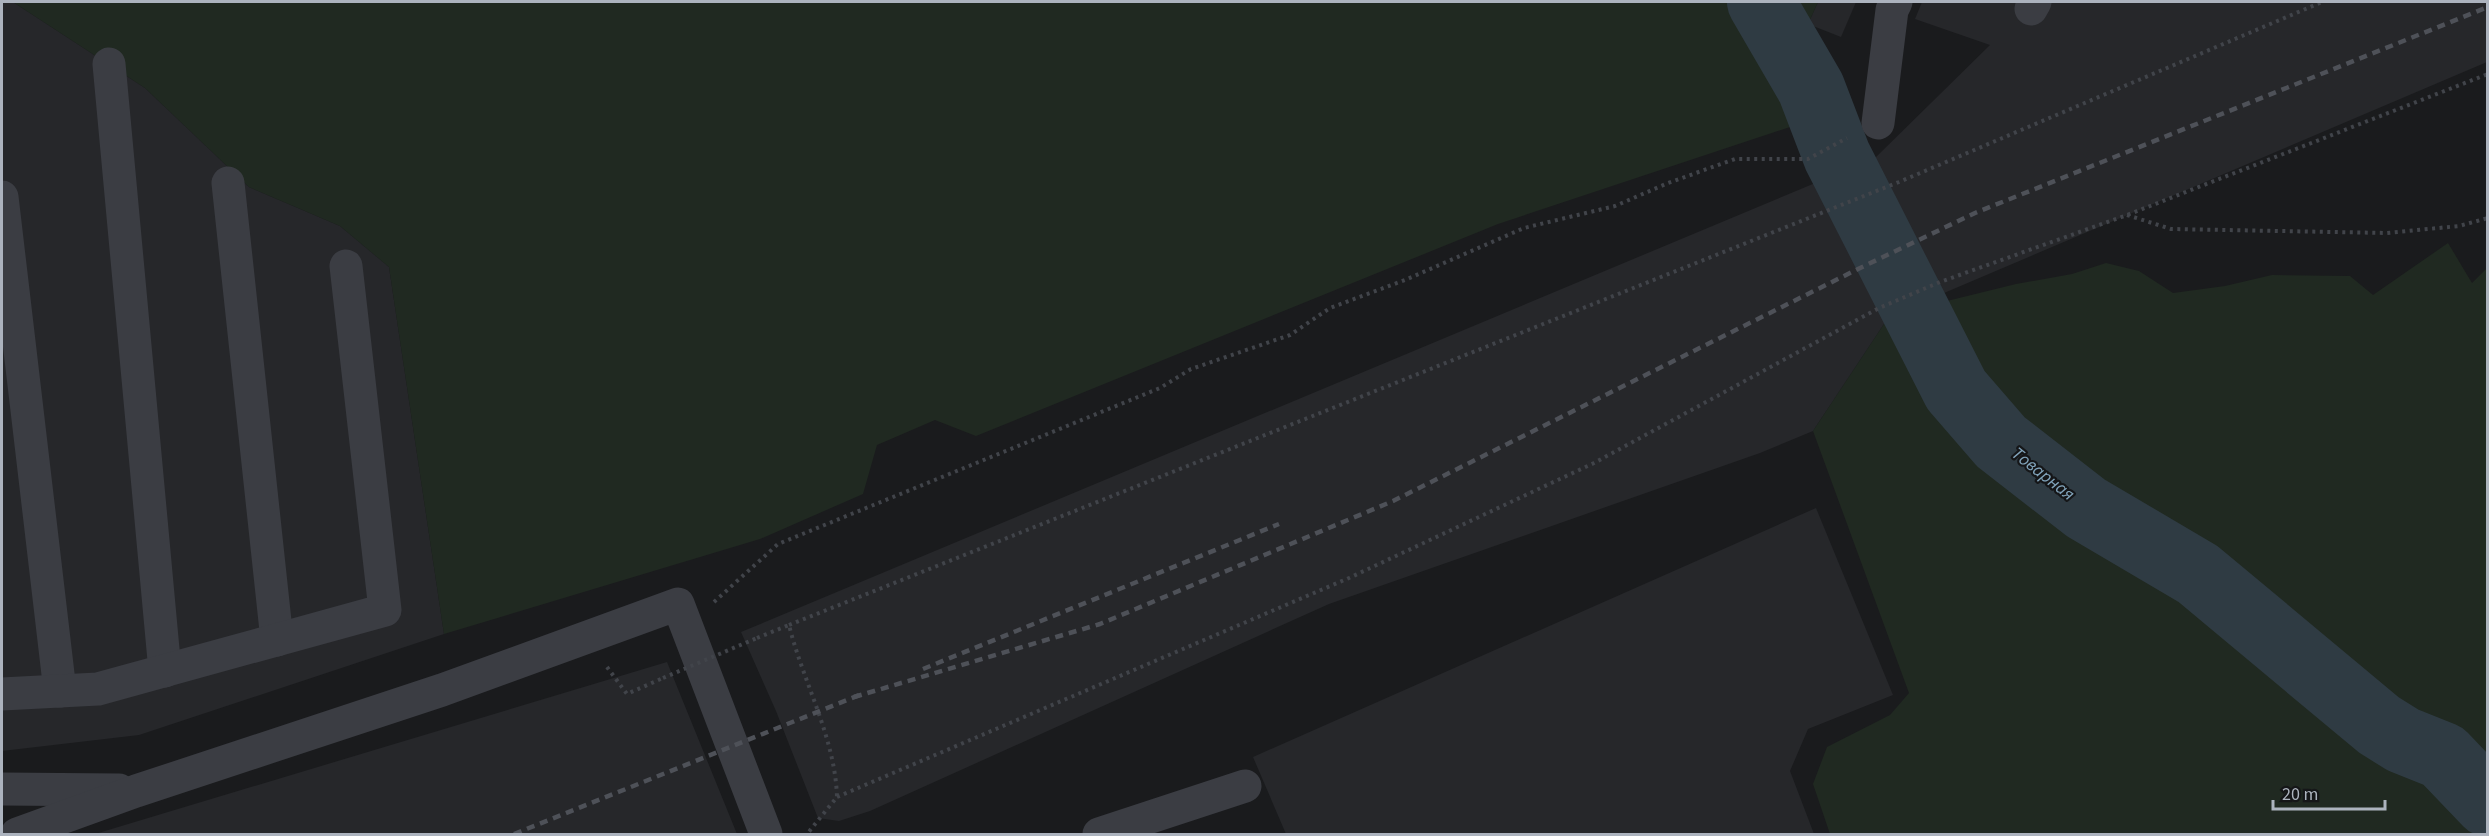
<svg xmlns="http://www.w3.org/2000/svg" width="2489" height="836" font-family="'Source Sans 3',sans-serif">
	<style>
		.built { fill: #26272a }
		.green { fill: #202921 }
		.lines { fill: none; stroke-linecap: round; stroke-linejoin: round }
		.river { stroke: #2f3b43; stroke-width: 68 }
		.path { stroke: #41444a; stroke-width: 4; stroke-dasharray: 3 4.5; stroke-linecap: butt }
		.minor { stroke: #3b3d43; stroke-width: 33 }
		.rail { stroke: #4e5158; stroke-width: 4.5; stroke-dasharray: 8 6; stroke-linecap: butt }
		.path-bridge { stroke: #41444a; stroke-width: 4; stroke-dasharray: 3 4.5; stroke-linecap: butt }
		.labels { text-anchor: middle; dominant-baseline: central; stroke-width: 4.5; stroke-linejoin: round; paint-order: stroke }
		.water-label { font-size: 18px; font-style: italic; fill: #81a3ba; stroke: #151618 }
	</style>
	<rect width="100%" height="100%" fill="#1a1b1d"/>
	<g class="built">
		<path d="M2,2H13L145,88L249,187L340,226L389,267L444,634L139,735L2,751Z"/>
		<path d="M1818,2H1856L1841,37L1808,24Z"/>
		<path d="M1922,2H2487V62L1937,296L1874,159L1990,45L1915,19Z"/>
		<path d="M1820,181L1890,315L1813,431L1760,453L1329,604L870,811L839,821L818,818L776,711L741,632Z"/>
		<path d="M1816,508L1893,695L1808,729L1790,771L1814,834H1286L1253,757Z"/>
		<path d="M667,662L737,834H95Z"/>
	</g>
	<g class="green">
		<path d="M13,2H1818L1808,24V121L1498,224L976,436L935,420L877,445L863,494L760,539L444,634L389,267L340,226L249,187L145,88Z"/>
		<path d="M2448,243L2472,283L2487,268V834H1830L1813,784L1827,747L1890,715L1909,693L1813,431L1890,315L2016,284L2072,274L2106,263L2139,271L2173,293L2225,286L2272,275L2350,276L2373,295Z"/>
	</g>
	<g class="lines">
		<path class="river" d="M1761,2L1811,88L1837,156L1956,390L2001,442L2086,508L2198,574L2379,725L2403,740L2443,756L2488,803"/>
		<g class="path">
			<path d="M2127,215L2171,229L2387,233L2459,226L2488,218"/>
			<path d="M714,602L778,544L1160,388L1191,369L1290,335L1330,308L1405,280L1524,228L1615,206L1668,183L1735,159H1808L1847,138"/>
			<path d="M789,625L1899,182L2322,2"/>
			<path d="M757,638L789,625C803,682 835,737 837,797L807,834"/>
			<path d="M607,667L627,694L663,678"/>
			<path d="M837,797L1349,578L1594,463L1879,308L1940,282L2127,215L2488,74"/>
		</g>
		<g class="minor">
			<path d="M2031,9L2035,2"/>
			<path d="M109,64L165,671"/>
			<path d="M1878,123L1892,10L1896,2"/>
			<path d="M228,183L277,640"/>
			<path d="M2,197L60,691"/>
			<path d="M2,694L98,689L385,610L346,266"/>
			<path d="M2,789L119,790"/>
			<path d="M17,834L136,791L442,690L678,604L766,834"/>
			<path d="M1099,834L1245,786"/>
		</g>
		<g class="rail">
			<path d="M923,669L1279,524"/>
			<path d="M854,697L1100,624L1393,501L1858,269L1975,213L2488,7"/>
			<path d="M514,834L862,694"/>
		</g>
		<path class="path-bridge" d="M663,678L757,638"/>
	</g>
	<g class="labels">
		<g class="water-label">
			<text transform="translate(2043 474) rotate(38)">Товарная</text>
		</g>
	</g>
	<rect width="2489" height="836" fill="none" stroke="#acb3be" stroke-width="6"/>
	<path d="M2273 800v9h112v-9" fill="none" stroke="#acb3be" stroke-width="3"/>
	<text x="2282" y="800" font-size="18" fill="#acb3be" stroke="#151618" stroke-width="4.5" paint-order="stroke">20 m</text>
</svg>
